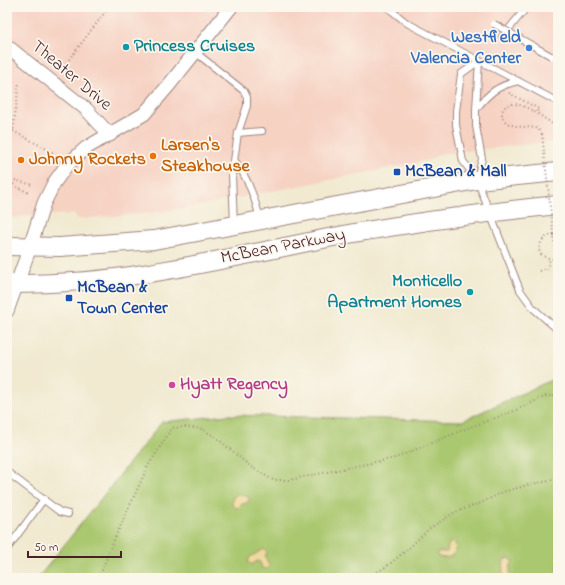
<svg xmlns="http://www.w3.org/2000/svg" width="565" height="585" font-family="'Indie Flower',sans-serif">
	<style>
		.built { fill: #f6d2c3 }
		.green { fill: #aac870; stroke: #7a744e }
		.sand { fill: #eeda9e; stroke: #9c7c64 }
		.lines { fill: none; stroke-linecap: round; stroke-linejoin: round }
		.lane-casing { stroke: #9e847e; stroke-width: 8 }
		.street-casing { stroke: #9e847e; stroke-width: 15 }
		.secondary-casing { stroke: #9e847e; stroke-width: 20 }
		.path { stroke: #9e847e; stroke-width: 2; stroke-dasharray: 1 3; stroke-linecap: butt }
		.lane { stroke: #fff; stroke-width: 6 }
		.street { stroke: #fff; stroke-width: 13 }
		.secondary { stroke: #fff; stroke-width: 18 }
		.lane-bridge-casing { stroke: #9e847e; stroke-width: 8; stroke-linecap: butt }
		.path-bridge { stroke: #9e847e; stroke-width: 2; stroke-dasharray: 1 3; stroke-linecap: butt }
		.lane-bridge { stroke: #fff; stroke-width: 6 }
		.culture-dot { fill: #0f9aa8; stroke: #fbf7ec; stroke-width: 1.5 }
		.shop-dot { fill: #3f7fe0; stroke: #fbf7ec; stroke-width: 1.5 }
		.food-dot { fill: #e8710a; stroke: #fbf7ec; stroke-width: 1.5 }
		.transit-dot { fill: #1a4fb4; stroke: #fbf7ec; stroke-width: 1.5 }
		.hotel-dot { fill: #d1479c; stroke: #fbf7ec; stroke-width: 1.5 }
		.labels { text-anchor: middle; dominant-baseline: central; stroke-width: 3.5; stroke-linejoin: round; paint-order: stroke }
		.shop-label { font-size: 18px; font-weight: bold; fill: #366cbe; stroke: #fbf7ec; text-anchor: end }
		.culture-label { font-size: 18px; font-weight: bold; fill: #0d838f; stroke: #fbf7ec; text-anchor: start }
		.street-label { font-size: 18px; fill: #4a1f2b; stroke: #fbf7ec }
		.food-label { font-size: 18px; font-weight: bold; fill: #c56008; stroke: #fbf7ec; text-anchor: start }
		.transit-label { font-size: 18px; font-weight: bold; fill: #164399; stroke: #fbf7ec; text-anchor: start }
		.hotel-label { font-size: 18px; font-weight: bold; fill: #b23c85; stroke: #fbf7ec; text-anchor: start }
	</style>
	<rect width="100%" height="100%" fill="#fbf7ec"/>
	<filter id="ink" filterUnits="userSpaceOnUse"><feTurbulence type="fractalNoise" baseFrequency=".025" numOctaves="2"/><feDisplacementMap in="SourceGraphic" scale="8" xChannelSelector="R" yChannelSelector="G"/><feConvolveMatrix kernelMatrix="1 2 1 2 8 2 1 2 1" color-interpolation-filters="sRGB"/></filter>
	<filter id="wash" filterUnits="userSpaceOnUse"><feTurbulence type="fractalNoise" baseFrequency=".012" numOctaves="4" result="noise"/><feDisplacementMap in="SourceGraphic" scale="16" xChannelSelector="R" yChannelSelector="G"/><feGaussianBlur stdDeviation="0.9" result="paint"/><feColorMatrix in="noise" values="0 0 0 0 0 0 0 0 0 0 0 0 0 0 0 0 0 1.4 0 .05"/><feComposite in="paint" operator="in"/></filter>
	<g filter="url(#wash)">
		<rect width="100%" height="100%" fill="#f1ead1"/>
		<path class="built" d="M7,7H558V141L439,154L430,160L188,208L141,214L78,219L74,214L15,217L7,222Z"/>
		<path class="green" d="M558,377V578H38L162,422L228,415L462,421Z"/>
		<g class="sand">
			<path d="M238,494L249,497V500L247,503L242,504L238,508C229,507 231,496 238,494Z"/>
			<path d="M453,541L455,543C458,555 448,561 437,556V554L438,552H447L448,545Z"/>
			<path d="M264,549L266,551L267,553L265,557L270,566L265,569L262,568L260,562L257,561L253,564H250L248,562L250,557Z"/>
			<path d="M508,558L513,560L510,568V574L508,578H503C502,573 503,565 504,560Z"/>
		</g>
	</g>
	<g filter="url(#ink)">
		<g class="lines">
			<defs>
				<g id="lane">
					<path d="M387,7L407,23L558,102"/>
					<path d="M502,37L527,7"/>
					<path d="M195,52L244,91L247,97V106L238,133L232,175L234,224"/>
					<path d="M479,61L461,74L456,111V125L463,161L477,180L520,290L533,308L558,330"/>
					<path d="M476,109C489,93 497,86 518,81"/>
					<path d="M238,133L262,131"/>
					<path d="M235,161C248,178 255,198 260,219"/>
					<path d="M477,178L482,159L476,126V109L479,61"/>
					<path d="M7,472L60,512L68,514"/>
					<path d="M7,549L44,499"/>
				</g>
				<g id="street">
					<path d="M7,46L86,109L110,135"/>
					<path d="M7,311L30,247L44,203L54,183L66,166L86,148L144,114L169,85L231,7"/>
				</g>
				<g id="secondary">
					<path d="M7,246L60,247L154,240L477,180L558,172"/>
					<path d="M7,284C54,284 102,281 149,273C218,262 285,246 354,233C422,221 490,212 558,205"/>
				</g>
			</defs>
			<use href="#lane" class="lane-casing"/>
			<use href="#street" class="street-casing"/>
			<use href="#secondary" class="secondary-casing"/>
			<g class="path">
				<path d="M206,7L207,8"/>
				<path d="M64,66L109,7"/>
				<path d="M509,93L539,109L536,113"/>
				<path d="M13,131L54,153"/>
				<path d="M7,132L13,131L19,83"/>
				<path d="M542,134C542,134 539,130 538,129C532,125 502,131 502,113C502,111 503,110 504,108C515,94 548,121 558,128"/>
				<path d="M7,178L33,185"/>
				<path d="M7,179L17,187L29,193"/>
				<path d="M558,234C554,235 549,235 546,237C543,239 541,242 540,245C536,257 549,259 558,259"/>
				<path d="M554,241L556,247L558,248"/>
				<path d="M539,271L547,269L550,259"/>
				<path d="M99,578L113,542L148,466L172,428L185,427L202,429L217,438L251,467L273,480H289L395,458L470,427L514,411L546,396H558"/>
				<path d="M367,578L386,567L409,548L429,529L455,512L481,503L503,492L531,484L549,481L558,477"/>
			</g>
			<use href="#lane" class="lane"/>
			<use href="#street" class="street"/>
			<use href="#secondary" class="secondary"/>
			<defs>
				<path id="lane-bridge" d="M494,24L551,56"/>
			</defs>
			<use href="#lane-bridge" class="lane-bridge-casing"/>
			<path class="path-bridge" d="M542,134L554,241"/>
			<use href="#lane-bridge" class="lane-bridge"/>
		</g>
	</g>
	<g class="culture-dot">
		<circle cx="126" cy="47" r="4"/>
		<circle cx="470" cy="292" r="4"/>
	</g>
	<circle class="shop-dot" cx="529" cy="48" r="4"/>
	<g class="food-dot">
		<circle cx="153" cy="156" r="4"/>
		<circle cx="21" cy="160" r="4"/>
	</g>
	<g class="transit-dot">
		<rect x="393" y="168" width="8" height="8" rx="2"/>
		<rect x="65" y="294" width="8" height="8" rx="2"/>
	</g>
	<circle class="hotel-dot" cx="172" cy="385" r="4"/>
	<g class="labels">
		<g class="shop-label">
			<text x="521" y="38">Westfield<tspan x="521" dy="21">Valencia Center</tspan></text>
		</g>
		<g class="culture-label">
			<text x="134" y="47">Princess Cruises</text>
			<text x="462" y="282" text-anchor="end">Monticello<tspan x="462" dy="21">Apartment Homes</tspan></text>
		</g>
		<g class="street-label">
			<text transform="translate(71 76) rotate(40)">Theater Drive</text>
			<text transform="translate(283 247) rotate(-11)">McBean Parkway</text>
		</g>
		<g class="food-label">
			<text x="161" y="146">Larsen's<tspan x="161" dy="21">Steakhouse</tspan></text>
			<text x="29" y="160">Johnny Rockets</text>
		</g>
		<g class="transit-label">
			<text x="405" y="172">McBean &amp; Mall</text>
			<text x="77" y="288">McBean &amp;<tspan x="77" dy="21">Town Center</tspan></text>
		</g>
		<g class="hotel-label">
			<text x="180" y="385">Hyatt Regency</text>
		</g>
	</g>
	<rect width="565" height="585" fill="none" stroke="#fbf7ec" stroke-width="24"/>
	<path d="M28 551v6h93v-6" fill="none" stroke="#4a1f2b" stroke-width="2"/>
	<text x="34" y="551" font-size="12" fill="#4a1f2b" stroke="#fbf7ec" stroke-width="3" paint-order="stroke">50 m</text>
</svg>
